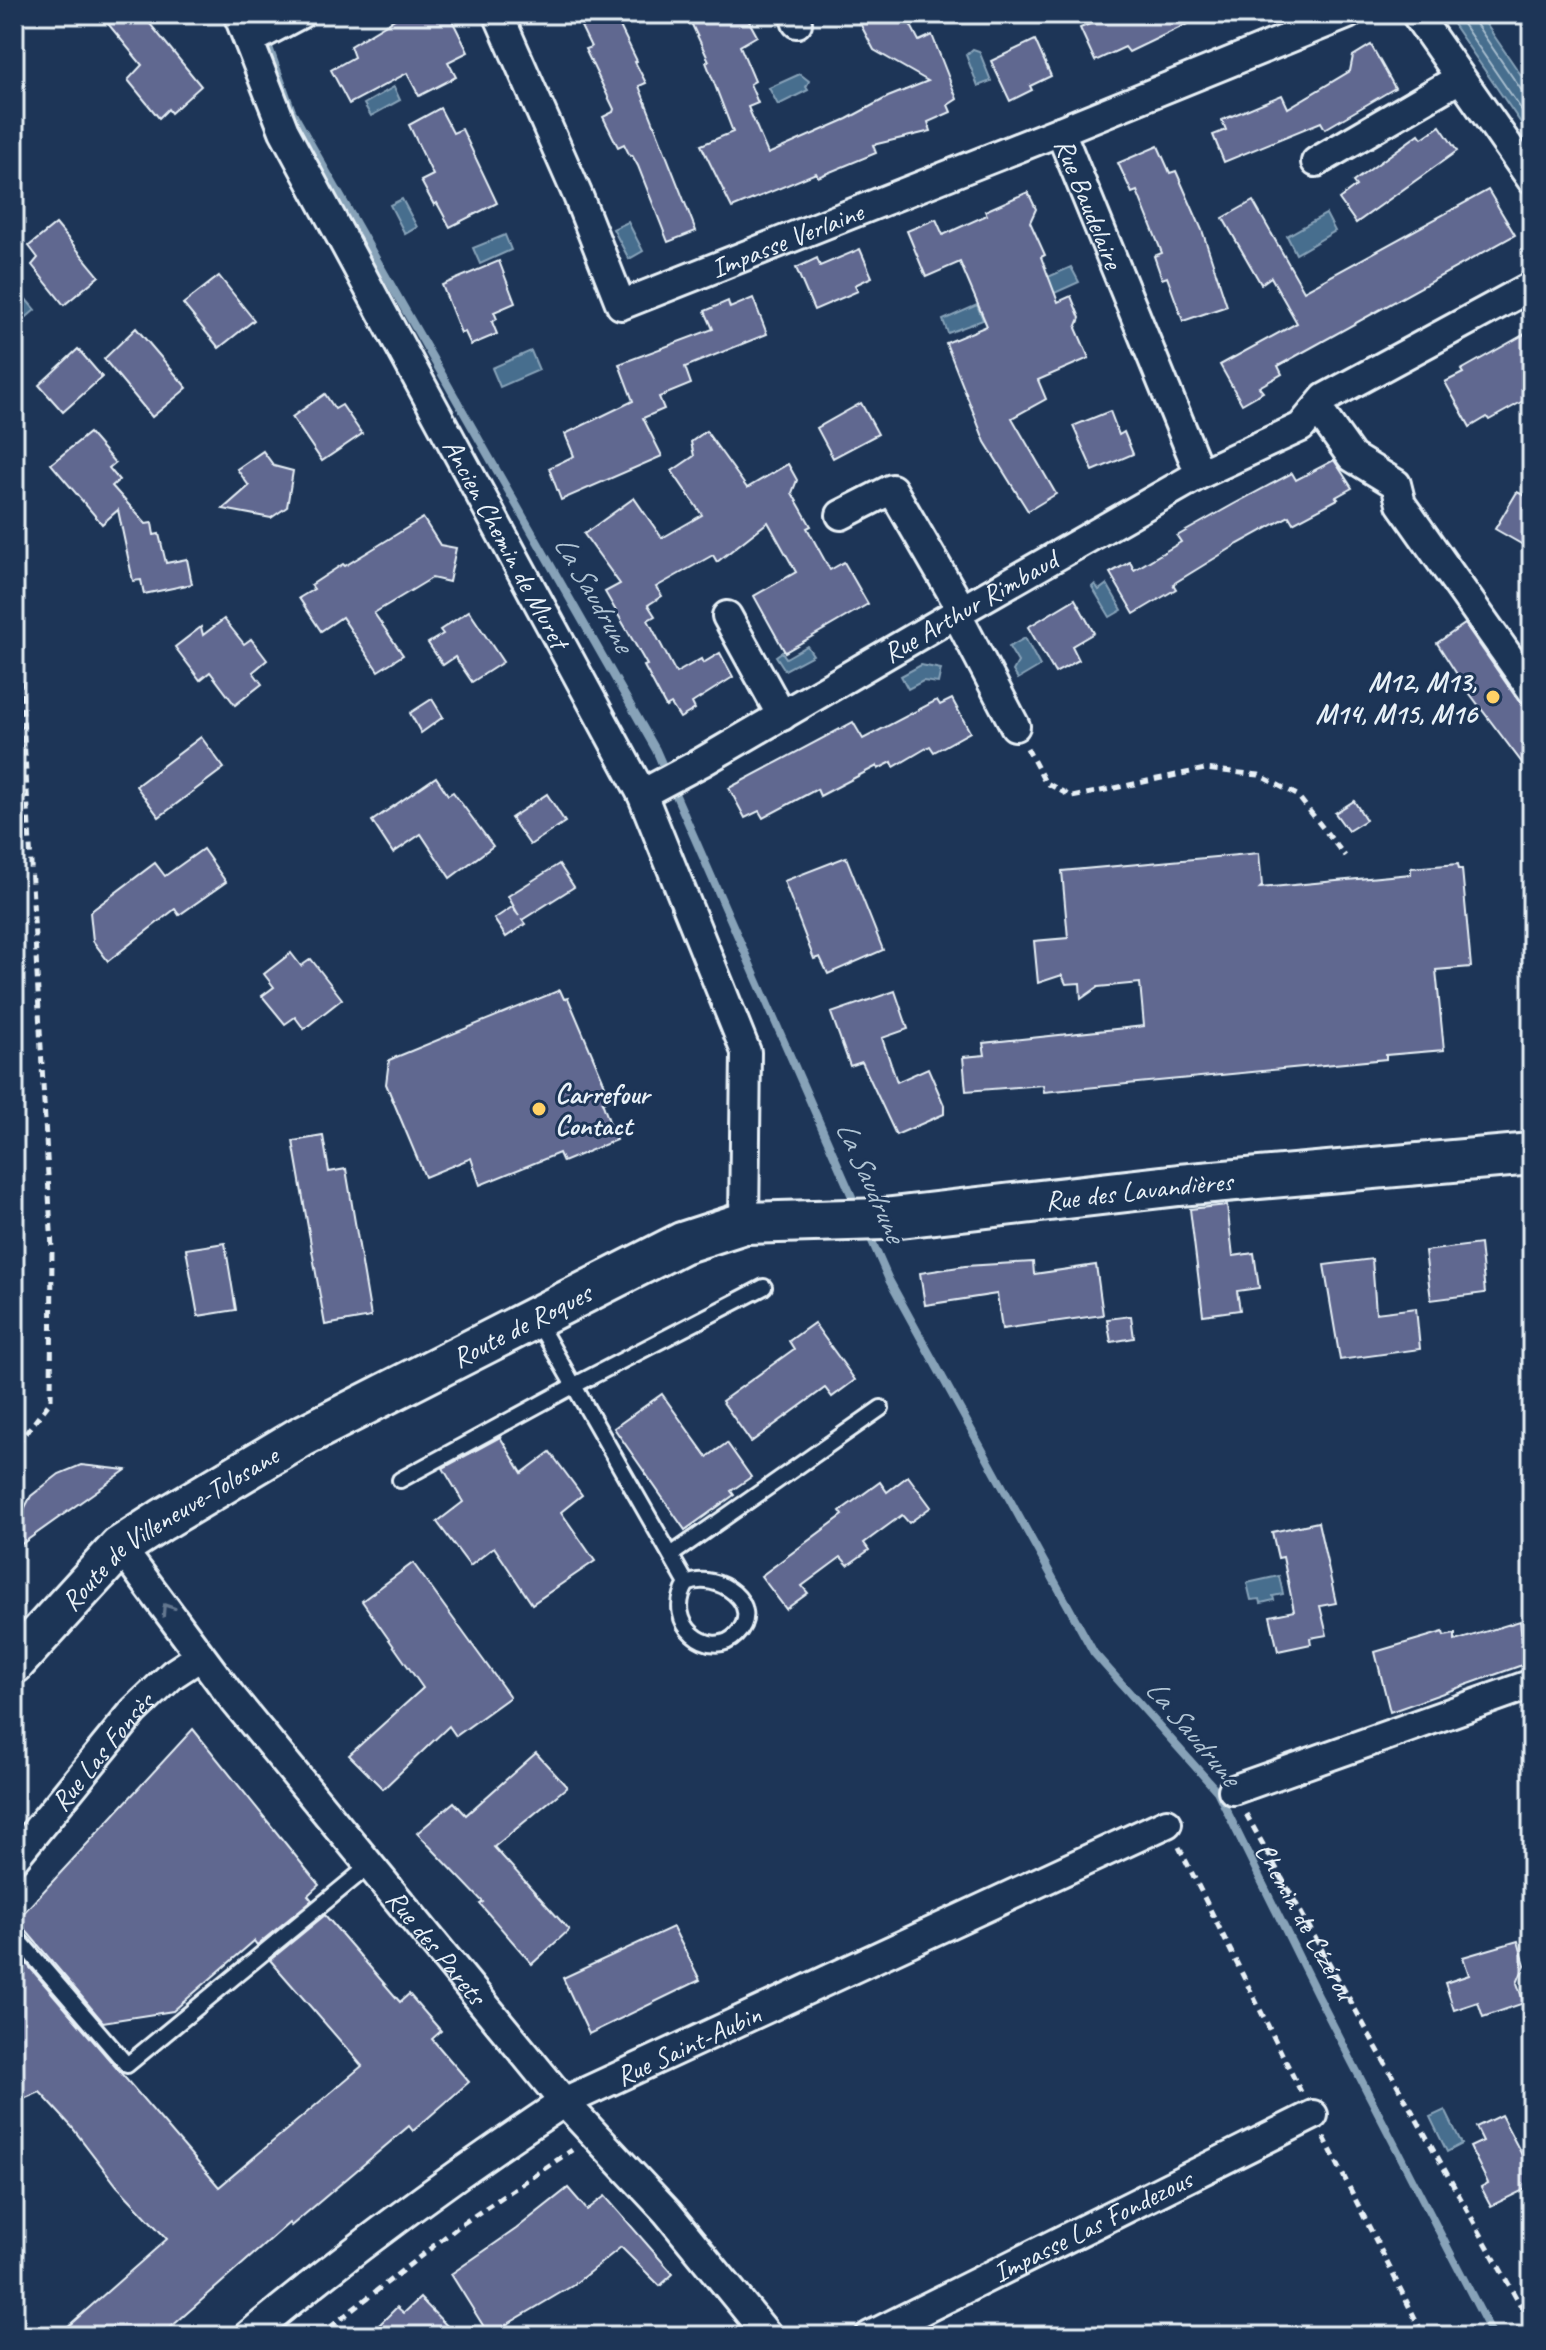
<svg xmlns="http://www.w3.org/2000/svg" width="1546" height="2350" font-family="Caveat,sans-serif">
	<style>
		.water { fill: #466e8e; stroke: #87a2b8; stroke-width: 2 }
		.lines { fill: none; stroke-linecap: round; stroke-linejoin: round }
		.shore { stroke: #a7bdce; stroke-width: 2 }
		.stream { stroke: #87a2b8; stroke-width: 8 }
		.building { fill: #616890; stroke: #e8f1f8; stroke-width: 2 }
		.lane-casing { stroke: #e8f1f8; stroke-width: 20 }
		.street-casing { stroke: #e8f1f8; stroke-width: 34 }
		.secondary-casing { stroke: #e8f1f8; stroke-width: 46 }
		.path { stroke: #e8f1f8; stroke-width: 5; stroke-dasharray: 8 6; stroke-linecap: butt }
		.lane { stroke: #1d3557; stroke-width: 14 }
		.street { stroke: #1d3557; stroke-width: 28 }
		.secondary { stroke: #1d3557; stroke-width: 40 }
		.oneway { stroke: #64778f }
		.poi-dot { fill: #ffd166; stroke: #1d3557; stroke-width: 3 }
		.labels { text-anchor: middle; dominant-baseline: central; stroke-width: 6; stroke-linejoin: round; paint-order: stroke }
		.street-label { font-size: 28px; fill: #e8f1f8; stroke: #1d3557 }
		.poi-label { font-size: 28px; font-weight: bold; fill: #e8f1f8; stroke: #1d3557; text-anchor: end }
		.water-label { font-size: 30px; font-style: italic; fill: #afc3d3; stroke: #1d3557 }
	</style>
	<rect width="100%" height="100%" fill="#1d3557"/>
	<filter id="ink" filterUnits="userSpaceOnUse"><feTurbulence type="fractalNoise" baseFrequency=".0125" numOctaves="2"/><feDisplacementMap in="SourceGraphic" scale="16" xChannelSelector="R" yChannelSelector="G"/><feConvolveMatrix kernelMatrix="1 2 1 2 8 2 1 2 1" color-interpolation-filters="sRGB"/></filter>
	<g filter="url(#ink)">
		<g class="water">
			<path d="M1446,14H1479L1532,91V139Z"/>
			<path d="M973,49L979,51L991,81L978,86L966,55Z"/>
			<path d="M800,74L809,81L806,87L808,90L778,105L769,88Z"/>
			<path d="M394,87L400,100L371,116L364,104Z"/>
			<path d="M402,199L417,227L405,234L390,205Z"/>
			<path d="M1326,214L1335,231L1296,254L1287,236Z"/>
			<path d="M628,222L643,251L629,259L613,229Z"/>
			<path d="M505,235L511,250L480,264L473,248Z"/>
			<path d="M1071,267L1079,282L1048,296L1041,280Z"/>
			<path d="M14,285L35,310L22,321L14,311Z"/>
			<path d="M977,305L983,320L948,333L943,320Z"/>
			<path d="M531,351L539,370L500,387L492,368Z"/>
			<path d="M1095,584L1099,590L1107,584L1122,610L1110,617L1092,587Z"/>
			<path d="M1025,638L1040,666L1018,679L1013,671L1018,662L1009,647Z"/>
			<path d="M807,646L813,655L785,670L776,656L782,652L786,658Z"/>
			<path d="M921,665L941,669L938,683L923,681L908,689L901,676Z"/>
			<path d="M1279,1576L1283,1594L1273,1596L1274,1600L1261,1603L1260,1599L1251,1600L1247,1583Z"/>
			<path d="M1445,2110L1462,2144L1447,2152L1430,2117Z"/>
		</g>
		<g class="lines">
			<g class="shore">
				<path d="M1456,14L1532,125"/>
				<path d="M1473,14L1474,21L1522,91L1532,95"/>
			</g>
			<g class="stream">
				<path d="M257,14L292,111L656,750L857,1208"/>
				<path d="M868,1232L889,1280L1094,1653L1217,1791L1318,1996L1493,2336"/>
			</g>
		</g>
		<g class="building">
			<path d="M100,14H142L201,86L171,113L168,109L159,118L128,80L142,65Z"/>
			<path d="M403,14H449L468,52L448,62L456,77L419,96L407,73L349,104L331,70L354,57L350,46Z"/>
			<path d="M575,14H614L637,61L635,62L646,83L639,86L696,231L668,242L638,166L632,155L630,156L624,144L618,147L603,117L613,112L614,109L585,49L591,47Z"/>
			<path d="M687,14H745L757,36L740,46L755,81L750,84L758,103L748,107L768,154L847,119L888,97L928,81L874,50L855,14H905L919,41L932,35L957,99L948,105L951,112L928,122L931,131L873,145L876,153L818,177L816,173L732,208L701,145L733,132L706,62L709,61Z"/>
			<path d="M1114,14H1208L1129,52L1125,47L1095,61L1080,28Z"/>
			<path d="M1035,40L1051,76L1030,86L1032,90L1010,101L991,61Z"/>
			<path d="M1371,45L1395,88L1325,129L1321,122L1224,162L1213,135L1226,130L1222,120L1282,95L1288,108L1350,71L1353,56Z"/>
			<path d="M440,108L453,133L462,129L497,203L450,227L437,203L434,205L421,181L433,175L409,125Z"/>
			<path d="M1440,126L1457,151L1356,223L1339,199L1356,186L1353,182L1419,134L1422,138Z"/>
			<path d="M1158,146L1170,173L1176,171L1202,230L1227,306L1183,321L1167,277L1162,279L1154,256L1162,253L1137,191L1132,193L1118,163Z"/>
			<path d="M1488,190L1515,235L1278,366L1282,374L1259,387L1263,392L1242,404L1220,365L1297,323L1271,277L1261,284L1223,218L1253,201L1304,291Z"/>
			<path d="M1028,192L1036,209L1030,222L1045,255L1041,257L1058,302L1071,296L1080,318L1076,328L1089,358L1038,380L1046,399L1012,418L1056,494L1028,511L985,442L946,343L987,326L960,262L926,277L907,231L936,219L943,235L987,215L985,211Z"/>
			<path d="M56,224L99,276L64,305L32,265L38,258L29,246Z"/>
			<path d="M860,249L872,277L855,285L858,291L814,310L796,268L817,258L820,266Z"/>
			<path d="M499,261L515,303L494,312L497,319L492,322L497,334L471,345L465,332L461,333L442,285Z"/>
			<path d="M219,276L254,320L219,348L183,304Z"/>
			<path d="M753,298L767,334L685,367L691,384L659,397L664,409L643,418L662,456L561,500L549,468L574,456L565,434L633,401L619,364L713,329L705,311L728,301L730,308Z"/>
			<path d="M136,328L187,388L152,417L104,359Z"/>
			<path d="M1532,330V396L1489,420L1487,417L1470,427L1445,382L1463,373L1461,370Z"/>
			<path d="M78,349L102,377L63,412L39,385Z"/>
			<path d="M325,394L335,409L342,405L362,434L322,461L292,417Z"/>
			<path d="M861,403L878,434L833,458L817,428Z"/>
			<path d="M1110,411L1119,435L1124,432L1133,454L1093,471L1073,426Z"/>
			<path d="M706,431L747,488L788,464L797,480L792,493L811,526L807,528L830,570L844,562L868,604L785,652L754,596L796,572L768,522L717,562L713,555L656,587L662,596L648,605L655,616L648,620L676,673L701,659L703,663L720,653L733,677L692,703L695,709L680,718L671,704L666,707L644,666L647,665L605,592L620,584L584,534L634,498L662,538L702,515L672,471L694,456L691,442Z"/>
			<path d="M89,433L115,463L109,468L119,480L112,486L146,524L152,523L154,535L159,534L166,563L187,559L192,584L144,594L141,580L133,581L118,510L102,524L51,464Z"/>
			<path d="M263,451L274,466L293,471L287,507L271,518L223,509L249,486L237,469Z"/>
			<path d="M1334,460L1352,488L1336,497L1338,499L1293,523L1289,516L1238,544L1173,584L1176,589L1134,614L1110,573L1130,562L1134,570L1181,542L1177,536L1234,504L1292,473L1296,480Z"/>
			<path d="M1517,492L1532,499V550L1495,529Z"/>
			<path d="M423,518L440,545L456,548L449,582L432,578L374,613L403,655L378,671L342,617L321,631L299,598L314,589L311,585L343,564L345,566Z"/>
			<path d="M1075,599L1094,633L1072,646L1079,660L1055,673L1028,627Z"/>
			<path d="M469,611L503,662L472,682L455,657L443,665L428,643L443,634L440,630Z"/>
			<path d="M224,619L244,644L251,639L267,660L253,672L262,684L235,705L210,672L200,680L175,647L201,627L203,635Z"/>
			<path d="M1465,624L1518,700L1532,712V776L1467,690L1437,643Z"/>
			<path d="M432,699L443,717L421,733L410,713Z"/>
			<path d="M952,699L970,732L934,752L930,746L894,767L892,762L878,769L877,766L820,796L817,789L763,818L759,811L745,818L729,788L853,722L863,739L937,700L940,705Z"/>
			<path d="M201,737L224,768L159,817L136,786Z"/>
			<path d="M436,777L448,795L453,792L493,846L450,878L421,834L393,853L372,821Z"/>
			<path d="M547,794L565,822L530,845L511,818Z"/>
			<path d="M1354,801L1366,820L1348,831L1335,813Z"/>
			<path d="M203,849L226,882L179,915L175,909L108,961L93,941L90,912L155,863L165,876Z"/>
			<path d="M1259,853L1262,886L1260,888L1411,874V868L1458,864L1459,869H1462L1471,967L1436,970L1444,1050L1386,1055V1059L1044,1092L1043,1085L966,1091L963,1057L985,1055L983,1043L1144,1026L1140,983L1098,987L1081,999L1080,983L1066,984L1062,975L1038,983L1034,941L1068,938L1062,871Z"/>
			<path d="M846,857L883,950L828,974L820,957L814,959L784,881Z"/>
			<path d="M559,864L574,887L522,920L525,924L506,937L494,919L512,907L519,916L508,896Z"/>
			<path d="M291,953L301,966L311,959L342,999L304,1029L295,1017L285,1024L262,996L274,987L264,974Z"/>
			<path d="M560,990L564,999L568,998L611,1099L602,1102L616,1140L563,1162L559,1153L480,1185L471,1158L425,1177L386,1084L389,1060Z"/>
			<path d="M895,991L908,1029L882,1038L897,1082L928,1068L944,1105V1114L896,1135L862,1062L850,1066L831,1013Z"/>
			<path d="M323,1136L329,1172L346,1169L371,1317L325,1325L293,1141Z"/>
			<path d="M1227,1205L1233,1256L1254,1253L1259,1288L1237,1291L1240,1310L1203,1315L1190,1209Z"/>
			<path d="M225,1243L236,1310L198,1316L186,1249Z"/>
			<path d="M1480,1244L1485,1293L1431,1300L1425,1251Z"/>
			<path d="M1372,1259L1376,1313L1416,1308L1420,1349L1340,1360L1324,1265Z"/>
			<path d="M1033,1262L1034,1274L1096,1265L1103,1315L1002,1329L997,1294L925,1305L920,1273L965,1266Z"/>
			<path d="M1131,1316L1134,1338L1111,1342L1107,1319Z"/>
			<path d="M814,1323L855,1380L832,1397L825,1388L751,1442L722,1401L794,1349L789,1341Z"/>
			<path d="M662,1394L707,1457L727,1443L751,1477L731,1491L734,1495L685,1530L614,1428Z"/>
			<path d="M500,1437L522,1473L550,1452L582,1495L561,1512L595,1561L532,1604L494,1547L470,1566L437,1522L463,1502L443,1468Z"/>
			<path d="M81,1465L126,1470L16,1548L21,1515L31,1496L59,1474Z"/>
			<path d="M908,1476L931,1507L909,1523L902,1515L864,1543L869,1550L848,1565L841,1557L802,1586L808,1593L786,1609L761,1576L843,1515L840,1511L880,1482L887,1492Z"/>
			<path d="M1318,1522L1336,1603L1320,1606L1327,1635L1310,1638L1311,1644L1278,1651L1270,1616L1294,1611L1283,1557L1278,1558L1272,1532Z"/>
			<path d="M413,1563L510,1697L456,1736L449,1726L383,1789L349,1755L423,1688L362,1601Z"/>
			<path d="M1520,1621L1525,1664L1390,1712L1375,1652L1443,1632L1444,1636L1455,1634V1641Z"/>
			<path d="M193,1729L319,1885L308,1895L312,1900L257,1945L254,1941L173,2011L103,2022L17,1920Z"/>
			<path d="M536,1753L567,1787L494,1847L569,1930L532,1964L480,1904L483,1902L417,1833L454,1802L466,1815Z"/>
			<path d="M325,1915L400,2002L409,1994L441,2031L432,2039L469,2082L413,2131L409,2126L291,2226L289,2223L161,2336H57L167,2239L117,2186L71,2126L40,2092L14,2103V1974L26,1963L219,2187L362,2066L270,1960Z"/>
			<path d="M673,1927L700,1980L589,2034L563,1978Z"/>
			<path d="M1518,1941L1525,1965L1517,1983L1524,2003L1483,2017L1478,2002L1454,2010L1445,1983L1469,1975L1463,1957Z"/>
			<path d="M1501,2115L1532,2174V2186L1491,2206L1481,2187L1488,2183L1470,2147L1483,2141L1476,2127Z"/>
			<path d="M568,2188L587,2210L605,2196L673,2274L660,2286L621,2247L572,2286L489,2335L451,2274L516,2229Z"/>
			<path d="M420,2298L457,2336H368L397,2307L404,2313Z"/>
		</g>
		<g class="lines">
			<defs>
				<g id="lane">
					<path d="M537,1321L687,1584C662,1624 711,1661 736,1635C766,1605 717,1570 687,1584"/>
					<path d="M400,1480L573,1386L764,1287"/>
					<path d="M671,1555L881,1408"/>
					<path d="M14,1934L127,2065L370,1865"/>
				</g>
				<g id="street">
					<path id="s2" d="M238,14L284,131L642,794L746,1052L744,1223"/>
					<path id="s3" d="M498,14L578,196L621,305L1060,131L1348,14"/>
					<path d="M794,14L797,23"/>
					<path d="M1416,14L1532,180"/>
					<path d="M249,41L300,14"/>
					<path id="s4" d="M1060,131L1200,474"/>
					<path d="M1316,162L1460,78"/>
					<path d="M1317,408L1352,457L1396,484L1401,504L1532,690"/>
					<path d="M841,515L892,489L962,610"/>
					<path d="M956,613L1015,726"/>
					<path d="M727,616L782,716"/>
					<path id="s5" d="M642,794L702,762L962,610L1200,474L1301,427L1325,398L1532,286"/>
					<path id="s6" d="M120,1547L230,1695L564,2102L667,2212L768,2336"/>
					<path d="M1233,1790L1532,1684"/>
					<path id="s7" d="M14,1858L134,1711L173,1674L199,1657"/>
					<path id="s8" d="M248,2336C349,2252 455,2174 564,2102L1167,1823"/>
					<path id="s9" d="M870,2336L1313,2115"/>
				</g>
				<g id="secondary">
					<path id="s10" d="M14,1663L120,1547L162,1520L301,1437L682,1243L744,1223L883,1219L1179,1185L1532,1154"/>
				</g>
			</defs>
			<use href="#lane" class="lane-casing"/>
			<use href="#street" class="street-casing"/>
			<use href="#secondary" class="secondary-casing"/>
			<g class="path">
				<path d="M14,553L52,1249L51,1401L14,1448"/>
				<path d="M14,728L23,752"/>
				<path d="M1027,748L1045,782L1072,797L1205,769L1259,775L1297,795L1345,856"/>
				<path id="s1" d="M1246,1814L1532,2326"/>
				<path d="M1179,1847L1301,2092"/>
				<path d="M1324,2137L1424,2336"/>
				<path d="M319,2336L459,2226L572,2150"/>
			</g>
			<use href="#lane" class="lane"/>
			<use href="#street" class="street"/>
			<use href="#secondary" class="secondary"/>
		</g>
		<defs><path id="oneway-chevron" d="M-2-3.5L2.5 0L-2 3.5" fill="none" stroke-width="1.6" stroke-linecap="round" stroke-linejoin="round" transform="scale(2)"/></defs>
		<use class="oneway" href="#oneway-chevron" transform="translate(167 1609) rotate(-124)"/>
	</g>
	<g class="poi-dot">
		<circle cx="1493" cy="697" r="8"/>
		<circle cx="539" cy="1109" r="8"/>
	</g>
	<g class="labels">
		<g class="street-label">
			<text stroke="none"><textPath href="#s4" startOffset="78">Rue Baudelaire</textPath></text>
			<text stroke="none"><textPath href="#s3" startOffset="494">Impasse Verlaine</textPath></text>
			<text stroke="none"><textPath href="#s2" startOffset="594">Ancien Chemin de Muret</textPath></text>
			<text stroke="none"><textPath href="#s5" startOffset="378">Rue Arthur Rimbaud</textPath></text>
			<text stroke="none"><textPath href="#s10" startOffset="1258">Rue des Lavandières</textPath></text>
			<text stroke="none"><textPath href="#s10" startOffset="616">Route de Roques</textPath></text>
			<text stroke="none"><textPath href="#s10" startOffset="208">Route de Villeneuve-Tolosane</textPath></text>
			<text stroke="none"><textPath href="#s7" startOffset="138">Rue Las Fonsès</textPath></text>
			<text stroke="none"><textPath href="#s1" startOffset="122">Chemin de Cézérou</textPath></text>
			<text stroke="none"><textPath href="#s6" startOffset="510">Rue des Parets</textPath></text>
			<text stroke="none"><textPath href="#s8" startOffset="530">Rue Saint-Aubin</textPath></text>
			<text stroke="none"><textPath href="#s9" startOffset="248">Impasse Las Fondezous</textPath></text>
		</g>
		<g class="poi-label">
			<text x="1477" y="681">M12, M13,<tspan x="1477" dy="32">M14, M15, M16</tspan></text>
			<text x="555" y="1093" text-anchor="start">Carrefour<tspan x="555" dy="32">Contact</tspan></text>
		</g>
		<g class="water-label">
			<text transform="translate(594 593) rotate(60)">La Saudrune</text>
			<text transform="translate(871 1181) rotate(66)">La Saudrune</text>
			<text transform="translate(1193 1732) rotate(50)">La Saudrune</text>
		</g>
	</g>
	<rect width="1546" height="2350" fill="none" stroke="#1d3557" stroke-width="48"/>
	<rect x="24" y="24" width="1498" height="2302" fill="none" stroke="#e8f1f8" stroke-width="3" filter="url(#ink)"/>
</svg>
